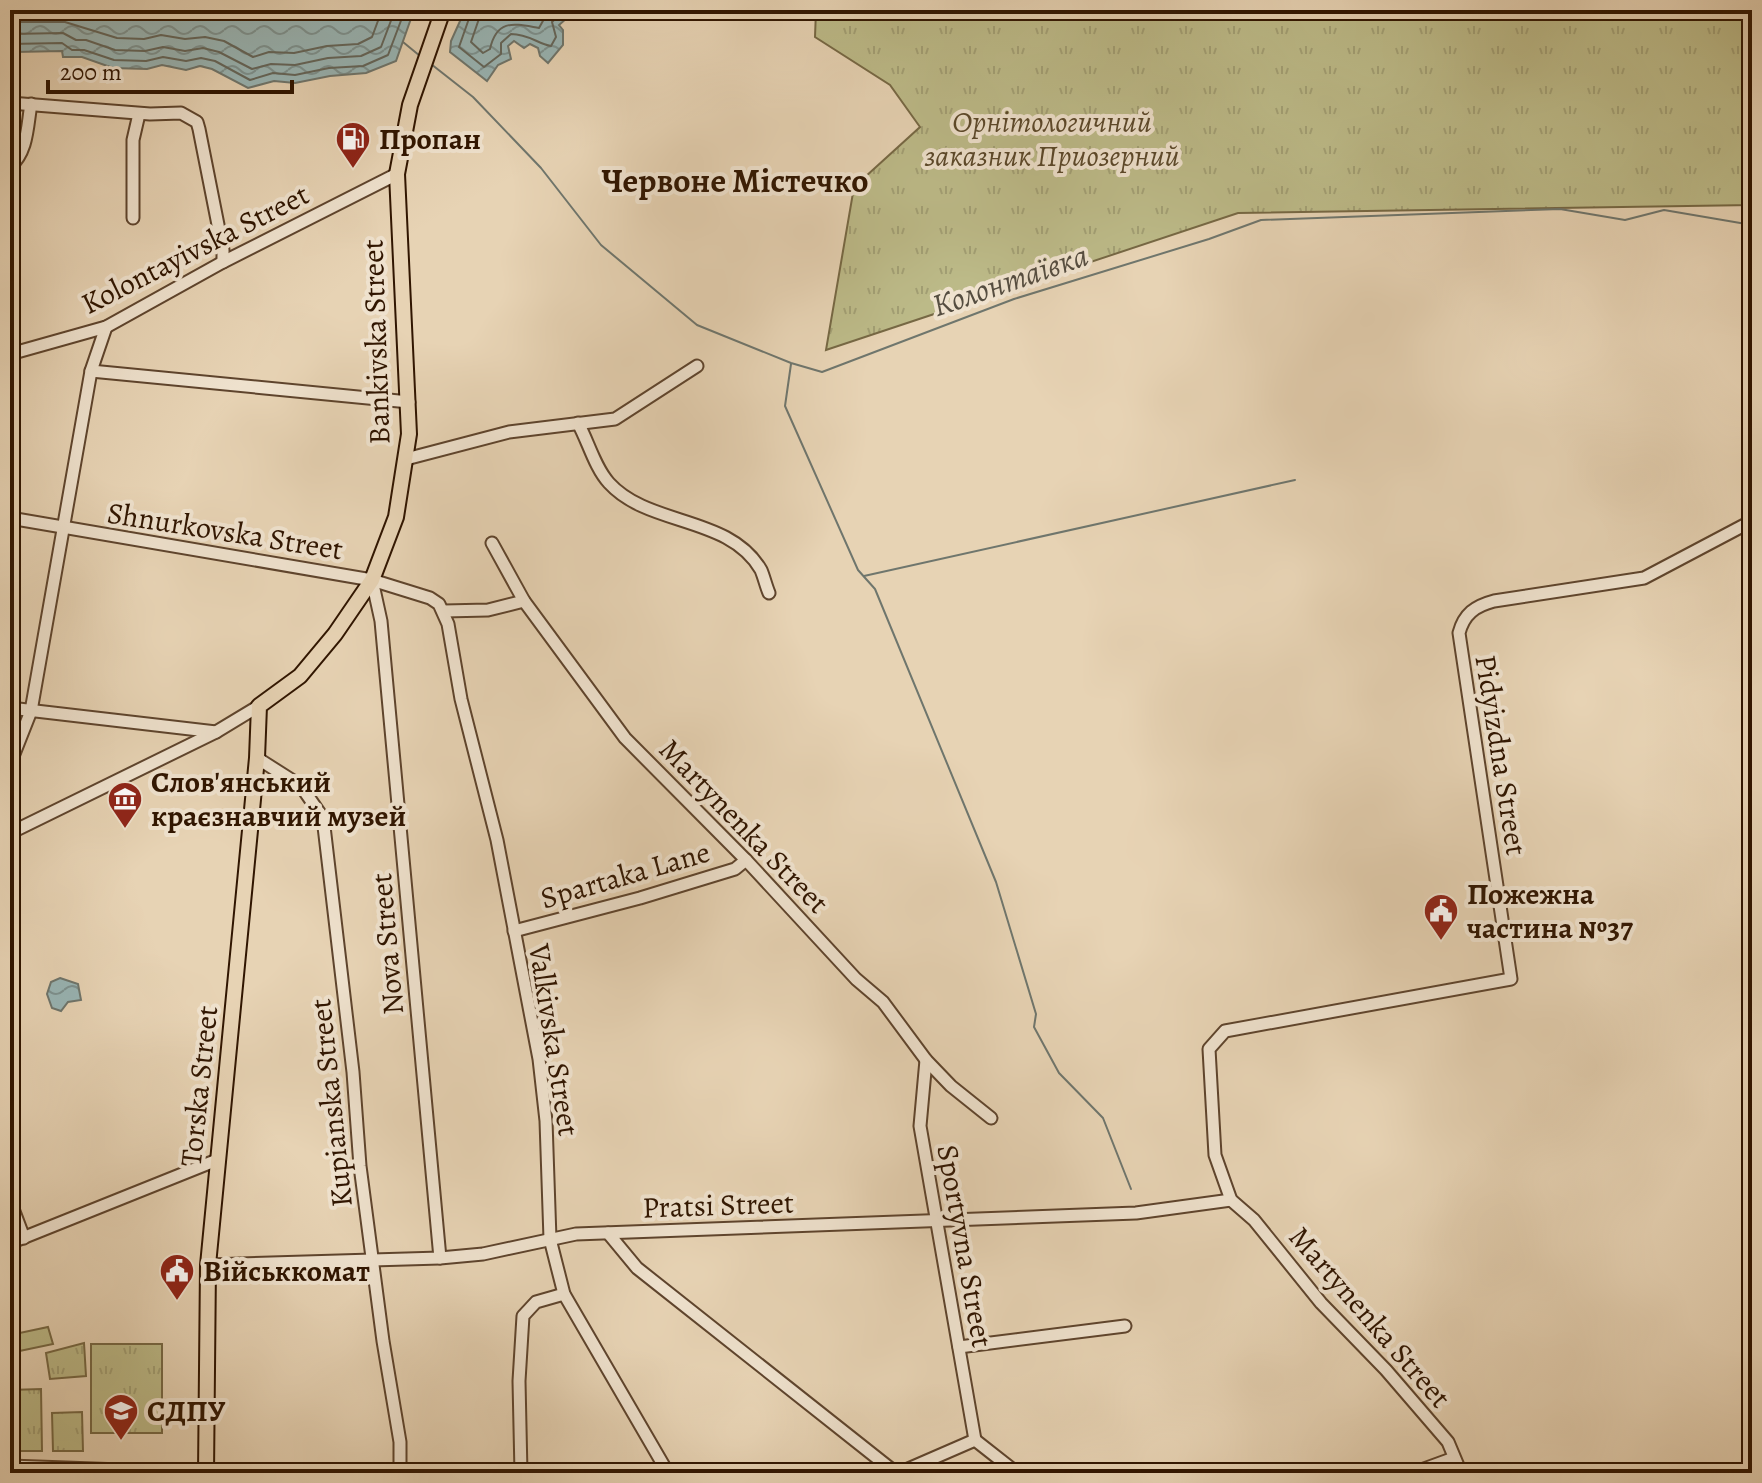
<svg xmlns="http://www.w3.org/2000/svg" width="1762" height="1483" font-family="Alegreya,serif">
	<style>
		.green { fill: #bcba88; stroke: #766844; stroke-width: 2 }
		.park { fill: url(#park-tufts); stroke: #766844; stroke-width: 2 }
		.water { fill: url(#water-waves); stroke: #6f766d; stroke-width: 2 }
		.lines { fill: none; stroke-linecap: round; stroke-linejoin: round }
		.shore { stroke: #64665b; stroke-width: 2 }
		.stream { stroke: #6f766d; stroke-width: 2 }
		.minor-casing { stroke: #5e442d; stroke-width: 15 }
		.major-casing { stroke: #301500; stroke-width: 18 }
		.minor { stroke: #efe2ce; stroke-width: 11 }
		.major { stroke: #e7d3b4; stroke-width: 14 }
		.labels { text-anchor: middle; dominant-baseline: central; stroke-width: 8; stroke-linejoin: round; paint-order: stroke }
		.park-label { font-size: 30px; font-style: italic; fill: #5a4729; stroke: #efe2ce }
		.poi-label { font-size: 30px; font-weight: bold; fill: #301500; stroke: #efe2ce; text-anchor: start }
		.street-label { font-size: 30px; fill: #301500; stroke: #efe2ce }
		.water-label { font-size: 32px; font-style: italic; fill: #554d40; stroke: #efe2ce }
		.quarter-label { font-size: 34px; font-weight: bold; fill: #301500; stroke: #efe2ce }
	</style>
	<defs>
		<pattern id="park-tufts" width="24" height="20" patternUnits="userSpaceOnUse" patternTransform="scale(2)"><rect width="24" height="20" fill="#bcba88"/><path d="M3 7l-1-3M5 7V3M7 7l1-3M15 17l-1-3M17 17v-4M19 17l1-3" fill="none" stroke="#a29f74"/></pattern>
		<pattern id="water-waves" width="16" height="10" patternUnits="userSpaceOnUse" patternTransform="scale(2)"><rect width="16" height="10" fill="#99b6b6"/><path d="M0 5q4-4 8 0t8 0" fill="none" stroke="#7d9392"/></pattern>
	</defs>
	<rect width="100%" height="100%" fill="#e7d3b4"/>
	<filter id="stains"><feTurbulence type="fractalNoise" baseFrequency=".0025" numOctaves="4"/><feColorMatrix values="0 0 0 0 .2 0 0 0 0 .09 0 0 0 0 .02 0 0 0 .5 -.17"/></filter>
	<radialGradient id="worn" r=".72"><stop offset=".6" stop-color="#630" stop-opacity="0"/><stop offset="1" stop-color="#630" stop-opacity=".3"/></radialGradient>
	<path class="green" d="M48,1327L53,1344L10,1353V1335Z"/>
	<g class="park">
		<path d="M816,10H1752V205L1238,213L826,350L854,187L920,127L890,85L815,37Z"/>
		<path d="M84,1343L86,1376L50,1379L46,1353Z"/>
		<rect x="91" y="1344" width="71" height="89"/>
		<path d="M41,1389L42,1451H10V1390Z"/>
		<path d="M82,1412L83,1451H53L52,1413Z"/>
	</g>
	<g class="water">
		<path d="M10,10H414L396,61L366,73L330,76L295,83L274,81L248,88L212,69L200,66L186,70L162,65L147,69L113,68L82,57H63L62,51L15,52L10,51Z"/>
		<path d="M465,10H576L559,25L563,30V45L548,63L540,56L538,48L530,44L524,48L514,41L508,46L511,59L498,65L487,81L450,52L451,41Z"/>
		<path d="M60,978L78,984L81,1000L68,1002L61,1011L52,1008L47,994L51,982Z"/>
	</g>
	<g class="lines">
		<g class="shore">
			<path d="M472,10L459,47L484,67L501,54V43L511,34C529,34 538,44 551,46L556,37L552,22L564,10"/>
			<path d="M482,10L471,42L483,53L490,49C497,18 515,24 539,28L549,10"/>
			<path d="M10,22H65L117,38L144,39L161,35L185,39L205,37L224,41L253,57L269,52L294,53L327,46L358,44L372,37L382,10"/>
			<path d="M10,34L63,33L76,40H86L115,50L145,51L163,47L185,51L203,48L219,52L252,69L271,64L295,65L328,58L361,56L381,47L395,10"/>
			<path d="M10,44L62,43L72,50H84L114,60L146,61L163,57L186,61L201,58L215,61L250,80L273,73L295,75L329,68L363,66L388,55L405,10"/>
		</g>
		<g class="stream">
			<path d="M403,42L420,56"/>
			<path d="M431,64L473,97L541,168L601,245L697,325L791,363L822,372L1014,299L1209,239L1261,220L1560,209L1625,220L1664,210L1752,225"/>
			<path d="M791,364L785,406L858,570L875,589L996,882L1036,1014L1034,1027L1059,1073L1103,1118L1131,1189"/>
			<path d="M864,576L1295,480"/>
		</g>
		<defs>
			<g id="minor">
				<path d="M10,103L150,114L181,113L197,122L199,129L223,250V262"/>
				<path d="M10,167C28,151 27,127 31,104"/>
				<path d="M133,218V140L139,114"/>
				<path d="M10,354L106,327L223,262L397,174"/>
				<path d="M91,371L409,402"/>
				<path d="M578,423C588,441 595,468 609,483C649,527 729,515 761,570C764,577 766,586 769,593"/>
				<path d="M406,459L509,432L615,419L697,366"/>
				<path d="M10,518L372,580L430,598L439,604L448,624L461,699L497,840L539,1059L546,1121L550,1239L564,1294L668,1473"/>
				<path d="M492,543L524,601L625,738L746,860L856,979L883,1002L926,1060L951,1086L991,1118"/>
				<path d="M372,580L381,621L440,1258"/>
				<path d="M444,611L488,610L524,601"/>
				<path d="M10,708L216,732"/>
				<path d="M257,758L301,786L323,818L353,1072L360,1166L383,1341L400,1442V1473"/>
				<path d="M10,764L31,711L91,371L106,327"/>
				<path d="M10,833L216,732L259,706"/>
				<path d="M514,931L640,898L735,869L746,860"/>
				<path d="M926,1060L920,1126L975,1440"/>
				<path d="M10,1201L24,1238"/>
				<path d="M608,1233L637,1268L896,1473"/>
				<path d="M10,1243L217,1160"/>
				<path d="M208,1265L440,1258L483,1254L576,1234L1136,1213L1231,1200"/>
				<path d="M959,1347L1125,1326"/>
				<path d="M10,1466L205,1473"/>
				<path d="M521,1473L519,1381L523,1316L536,1302L564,1294"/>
				<path d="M899,1473L975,1440L1017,1473"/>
				<path d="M1413,1473L1454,1458"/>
				<path d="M1461,1473L1448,1442L1386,1370L1321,1303L1254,1220L1231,1200L1215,1155L1209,1049L1225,1031L1511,979L1459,633C1464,614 1475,606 1494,601L1644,578L1752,521"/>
			</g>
			<path id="major" d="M206,1473L208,1265L257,758L259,706L300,676L335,634L372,580L396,517L409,434L397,174L410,105L443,10"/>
		</defs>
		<use href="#minor" class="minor-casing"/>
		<use href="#major" class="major-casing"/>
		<use href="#minor" class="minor"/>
		<use href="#major" class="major"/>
	</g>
	<defs>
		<symbol id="fuel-pin" viewBox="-11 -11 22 30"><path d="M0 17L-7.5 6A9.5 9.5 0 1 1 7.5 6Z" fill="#8f2418" stroke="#efe2ce"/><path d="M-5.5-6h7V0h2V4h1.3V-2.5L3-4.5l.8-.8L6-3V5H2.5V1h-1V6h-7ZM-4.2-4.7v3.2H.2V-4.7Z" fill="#fff"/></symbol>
		<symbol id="museum-pin" viewBox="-11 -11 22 30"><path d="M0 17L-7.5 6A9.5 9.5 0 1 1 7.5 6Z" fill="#8f2418" stroke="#efe2ce"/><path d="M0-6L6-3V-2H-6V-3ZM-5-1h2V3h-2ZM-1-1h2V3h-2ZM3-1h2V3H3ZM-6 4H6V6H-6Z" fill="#fff"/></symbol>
		<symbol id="civic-pin" viewBox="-11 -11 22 30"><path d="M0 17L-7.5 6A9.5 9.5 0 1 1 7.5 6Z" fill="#8f2418" stroke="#efe2ce"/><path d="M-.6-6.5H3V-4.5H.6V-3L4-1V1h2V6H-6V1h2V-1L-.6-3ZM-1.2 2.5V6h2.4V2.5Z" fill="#fff"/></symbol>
		<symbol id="university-pin" viewBox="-11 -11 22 30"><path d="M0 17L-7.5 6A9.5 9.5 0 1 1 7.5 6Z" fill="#8f2418" stroke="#efe2ce"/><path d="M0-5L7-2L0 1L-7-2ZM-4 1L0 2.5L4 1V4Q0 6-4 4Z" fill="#fff"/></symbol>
	</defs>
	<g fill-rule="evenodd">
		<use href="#fuel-pin" x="333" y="119" width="40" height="54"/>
		<use href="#museum-pin" x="105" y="779" width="40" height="54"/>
		<use href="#civic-pin" x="1421" y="891" width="40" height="54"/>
		<use href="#civic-pin" x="157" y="1251" width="40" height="54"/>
		<use href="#university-pin" x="101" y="1391" width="40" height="54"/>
	</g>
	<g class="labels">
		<g class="park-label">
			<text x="1052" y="122">Орнiтологичний<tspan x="1052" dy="34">заказник Приозерний</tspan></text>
		</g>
		<g class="poi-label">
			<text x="379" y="139">Пропан</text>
			<text x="151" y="782">Слов'янський<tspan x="151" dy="34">краєзнавчий музей</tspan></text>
			<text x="1467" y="894">Пожежна<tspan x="1467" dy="34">частина №37</tspan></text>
			<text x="203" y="1271">Військкомат</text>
			<text x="147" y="1411">СДПУ</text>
		</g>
		<g class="street-label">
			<text transform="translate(195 249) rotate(-27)">Kolontayivska Street</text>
			<text transform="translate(376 342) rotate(-92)">Bankivska Street</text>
			<text transform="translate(225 531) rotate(9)">Shnurkovska Street</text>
			<text transform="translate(1501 755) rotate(81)">Pidyizdna Street</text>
			<text transform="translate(744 826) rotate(46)">Martynenka Street</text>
			<text transform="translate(625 875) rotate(-16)">Spartaka Lane</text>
			<text transform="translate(387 944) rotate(-95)">Nova Street</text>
			<text transform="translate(554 1040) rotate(81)">Valkivska Street</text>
			<text transform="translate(199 1086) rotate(-84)">Torska Street</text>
			<text transform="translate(331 1103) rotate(-96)">Kupianska Street</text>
			<text transform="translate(718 1205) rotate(-2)">Pratsi Street</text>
			<text transform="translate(965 1246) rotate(80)">Sportyvna Street</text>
			<text transform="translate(1370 1317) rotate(49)">Martynenka Street</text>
		</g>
		<g class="water-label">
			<text transform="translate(1010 280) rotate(-19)">Колонтаївка</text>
		</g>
		<g class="quarter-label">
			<text x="735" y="180">Червоне Містечко</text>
		</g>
	</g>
	<rect width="1762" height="1483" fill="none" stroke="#e7d3b4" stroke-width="40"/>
	<rect x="12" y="12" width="1738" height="1459" fill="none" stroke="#301500" stroke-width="4"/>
	<rect x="20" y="20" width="1722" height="1443" fill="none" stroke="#301500" stroke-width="2"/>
	<path d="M48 80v12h244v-12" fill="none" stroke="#301500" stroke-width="4"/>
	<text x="60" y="80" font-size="24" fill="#301500" stroke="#efe2ce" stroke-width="6" paint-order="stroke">200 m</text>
	<rect width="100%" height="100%" filter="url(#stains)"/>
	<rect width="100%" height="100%" fill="url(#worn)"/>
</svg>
